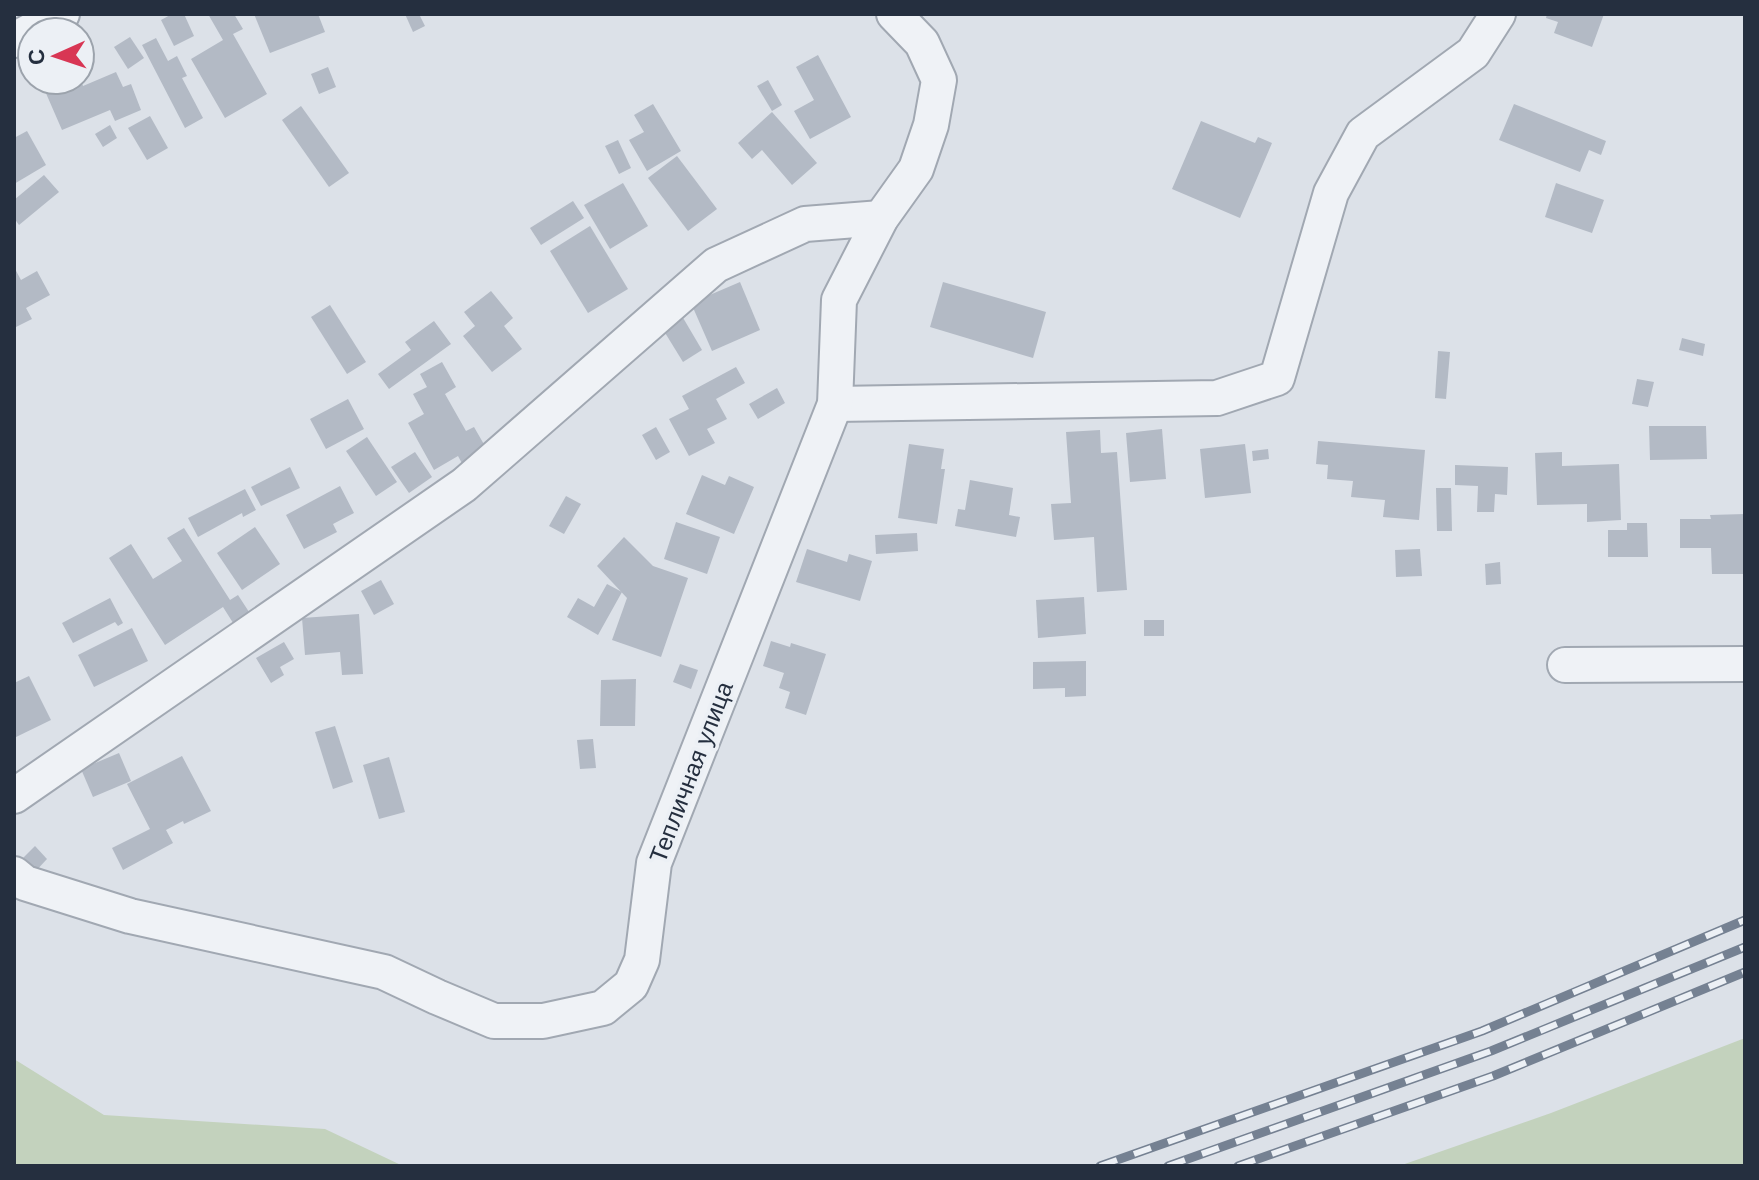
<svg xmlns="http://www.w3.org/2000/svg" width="1759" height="1180" font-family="Helvetica,sans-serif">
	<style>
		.green { fill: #c3d2bd }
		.building { fill: #b3bac5 }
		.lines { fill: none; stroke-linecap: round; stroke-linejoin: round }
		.minor-casing { stroke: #a1a8b2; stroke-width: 38 }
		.minor { stroke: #eff2f6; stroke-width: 34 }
		.rail-casing { stroke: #758192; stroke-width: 9 }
		.rail { stroke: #ecf0f5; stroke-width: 6; stroke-dasharray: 18; stroke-linecap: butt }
		.labels { text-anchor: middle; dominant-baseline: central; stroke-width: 7; stroke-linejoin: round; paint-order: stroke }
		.street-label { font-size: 24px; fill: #252f3f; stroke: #ecf0f5 }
	</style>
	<rect width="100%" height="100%" fill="#dce1e8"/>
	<g class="green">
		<path d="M1745,1038V1166H1399L1551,1113Z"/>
		<path d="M14,1059L104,1115L325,1129L403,1166H14Z"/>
	</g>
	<g class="building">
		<path d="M172,14H184L194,36L174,46L161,20Z"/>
		<path d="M208,14H234L243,29L233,34L267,94L225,118L191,59L223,40Z"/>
		<path d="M254,14H318L325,32L270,53Z"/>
		<path d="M405,14H419L425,26L413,32Z"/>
		<path d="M1547,14H1604L1592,47L1554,33L1558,22L1546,18Z"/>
		<path d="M130,37L144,58L128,69L114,47Z"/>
		<path d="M156,38L168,61L177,56L187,76L182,78L203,118L185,128L142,45Z"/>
		<path d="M818,55L851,117L810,139L794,111L814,100L796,67Z"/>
		<path d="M328,67L336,87L319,94L311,74Z"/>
		<path d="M116,72L123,87L131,84L141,110L115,121L110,110L62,130L45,91L71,80H81L83,86Z"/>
		<path d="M768,80L782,105L772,111L757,86Z"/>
		<path d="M653,104L681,151L647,171L629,140L644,132L634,115Z"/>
		<path d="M1514,104L1606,141L1601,155L1589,150L1580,172L1499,140Z"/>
		<path d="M301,106L349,173L329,187L282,120Z"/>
		<path d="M772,112L817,163L792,185L762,150L752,159L738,143Z"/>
		<path d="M150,116L168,148L147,160L128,128Z"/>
		<path d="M1201,121L1255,143L1258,137L1272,143L1240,218L1172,189Z"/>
		<path d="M110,125L117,138L103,147L95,134Z"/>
		<path d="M27,131L46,165L14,184V138Z"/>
		<path d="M618,140L631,168L619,174L605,146Z"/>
		<path d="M677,156L717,209L688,231L648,178Z"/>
		<path d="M44,175L59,192L19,225L14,218V200Z"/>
		<path d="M623,183L648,226L610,249L584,205Z"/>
		<path d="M1556,183L1604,200L1592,233L1545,217Z"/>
		<path d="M573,201L584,218L541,245L530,228Z"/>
		<path d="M590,226L628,289L588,313L550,251Z"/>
		<path d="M14,267L21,280L37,271L50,295L26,308L32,319L14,328Z"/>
		<path d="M740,282L760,330L712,351L691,303Z"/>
		<path d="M943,282L1046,312L1033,358L930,327Z"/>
		<path d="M491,291L513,318L504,326L522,349L492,372L463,336L475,326L464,312Z"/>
		<path d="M330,305L366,362L347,374L311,317Z"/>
		<path d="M679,311L702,350L683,362L659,323Z"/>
		<path d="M434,321L451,344L389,389L378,374L411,350L405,342Z"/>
		<path d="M1682,338L1705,344L1703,356L1679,350Z"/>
		<path d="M1438,351L1450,352L1446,399L1435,398Z"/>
		<path d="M442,362L456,387L445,394L466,431L474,427L489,453L464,467L458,456L434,470L408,423L424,414L413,394L427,387L420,374Z"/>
		<path d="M736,367L745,383L716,399L727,419L707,429L715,443L689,456L669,419L689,409L682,396Z"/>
		<path d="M1637,379L1654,382L1648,407L1632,404Z"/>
		<path d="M777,388L785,403L758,419L749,404Z"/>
		<path d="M348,399L364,429L326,449L310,419Z"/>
		<path d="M1649,426H1706L1707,459L1650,460Z"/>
		<path d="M656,427L670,452L656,460L642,435Z"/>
		<path d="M1162,429L1166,479L1130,482L1126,433Z"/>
		<path d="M1100,430L1101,453L1117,452L1127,590L1097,592L1094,537L1054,540L1051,504L1071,503L1066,432Z"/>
		<path d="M367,437L397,482L376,496L346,451Z"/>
		<path d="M1318,441L1425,450L1419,520L1383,517L1385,500L1351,497L1353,481L1327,479L1328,465L1316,464Z"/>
		<path d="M909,444L944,449L941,469H945L937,524L898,518Z"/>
		<path d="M1245,444L1251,493L1205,498L1200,449Z"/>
		<path d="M1268,449L1269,459L1253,461L1252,451Z"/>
		<path d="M415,452L432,477L409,493L391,467Z"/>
		<path d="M1562,452V466L1619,464L1621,520L1587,522V504L1537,505L1535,453Z"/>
		<path d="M1455,465L1508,467L1507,495L1495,494L1494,512H1477L1478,486L1455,485Z"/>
		<path d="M290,467L300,488L261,506L251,487Z"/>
		<path d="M702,475L725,485L729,476L754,487L734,534L686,514Z"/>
		<path d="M970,480L1013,488L1009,515L1020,517L1016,537L955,526L958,509L965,510Z"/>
		<path d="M340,486L354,513L333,524L337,532L304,549L286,515Z"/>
		<path d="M1436,488H1451L1452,531H1437Z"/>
		<path d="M245,489L256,510L243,517L242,513L198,537L188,518Z"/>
		<path d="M566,496L581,504L564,534L549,526Z"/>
		<path d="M1745,514V574H1712L1711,548H1680V519H1711L1710,515Z"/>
		<path d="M676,522L720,537L707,574L664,559Z"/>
		<path d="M1627,523H1647L1648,557H1608V530H1627Z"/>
		<path d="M255,527L280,564L242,590L217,553Z"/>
		<path d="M184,528L230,600L238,595L251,615L235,626L223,607L165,645L109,558L131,544L153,579L182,561L167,538Z"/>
		<path d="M917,533L918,551L876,554L875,535Z"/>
		<path d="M624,537L653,566L688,578L661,657L612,640L627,598L597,566Z"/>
		<path d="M807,549L847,562L849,554L872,561L860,601L796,582Z"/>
		<path d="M1420,549L1422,576L1396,577L1395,550Z"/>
		<path d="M1500,562L1501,584L1486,585L1485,564Z"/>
		<path d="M381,580L394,604L374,615L361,591Z"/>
		<path d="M607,584L622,592L598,635L567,617L578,598L594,607Z"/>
		<path d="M1084,597L1086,634L1038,638L1036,600Z"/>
		<path d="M110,598L123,623L118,626L115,622L73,643L62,623Z"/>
		<path d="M359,614L363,674L342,675L340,652L305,655L302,618Z"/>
		<rect x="1144" y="620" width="20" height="16"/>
		<path d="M132,628L148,661L94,687L78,655Z"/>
		<path d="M771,641L790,647L791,643L826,654L806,715L785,708L790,692L779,688L784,673L763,666Z"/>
		<path d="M284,642L294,659L280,667L284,675L271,683L256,658Z"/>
		<path d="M1086,661V696L1065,697V688L1033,689V662Z"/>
		<path d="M680,664L698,670L691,689L673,682Z"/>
		<path d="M29,676L51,720L14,738V683Z"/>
		<path d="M636,679L635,726H600L601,680Z"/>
		<path d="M335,726L353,782L333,789L315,732Z"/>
		<path d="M593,739L596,768L580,769L577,740Z"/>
		<path d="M119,753L131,781L93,797L81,769Z"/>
		<path d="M182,756L211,811L184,824L183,821L166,830L173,843L123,870L112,848L150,829L127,784Z"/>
		<path d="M389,757L405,812L379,819L363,765Z"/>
		<path d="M35,846L47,859L33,874L20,861Z"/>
	</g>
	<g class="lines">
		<defs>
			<g id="minor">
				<path d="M14,40L62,14"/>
				<path d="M835,404L1217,398L1277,378L1331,193L1363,134L1473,53L1498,14"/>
				<path d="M1565,665L1745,664"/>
				<path d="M14,796L464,485L716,265L805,224L881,218"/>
				<path d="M14,874L25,883L130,916L384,972L437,997L494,1021H543L603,1008L631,985L642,960L654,863L835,404L839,300L881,218L916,169L931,125L939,80L922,43L894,14"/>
			</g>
		</defs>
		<use href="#minor" class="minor-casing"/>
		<use href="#minor" class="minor"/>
		<defs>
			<g id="rail">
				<path d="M1100,1166L1482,1031L1745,920"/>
				<path d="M1168,1166L1491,1051L1745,947"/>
				<path d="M1238,1166L1493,1076L1745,972"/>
			</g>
		</defs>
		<use href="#rail" class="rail-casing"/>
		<use href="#rail" class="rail"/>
	</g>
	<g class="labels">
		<g class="street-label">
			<text transform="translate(691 772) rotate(-69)">Тепличная улица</text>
		</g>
	</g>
	<rect width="1759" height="1180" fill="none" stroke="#252f3f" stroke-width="32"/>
	<g transform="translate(56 56) rotate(267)"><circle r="38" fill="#ecf0f5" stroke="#9ca3ac" stroke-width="2"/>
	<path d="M0-6L14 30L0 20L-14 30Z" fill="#d83654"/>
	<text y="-12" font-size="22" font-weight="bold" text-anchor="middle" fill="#252f3f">С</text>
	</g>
</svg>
